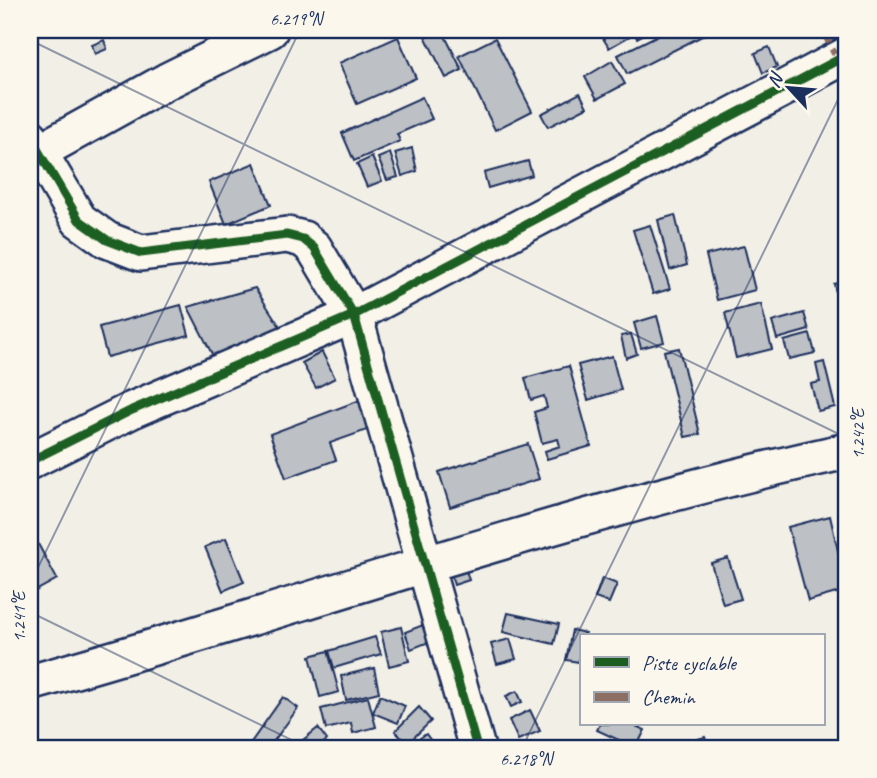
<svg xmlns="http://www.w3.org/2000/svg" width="877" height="778" font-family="Caveat,sans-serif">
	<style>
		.building { fill: #bdc0c4; stroke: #1b2f5e; stroke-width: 2 }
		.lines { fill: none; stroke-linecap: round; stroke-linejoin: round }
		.minor-casing { stroke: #1b2f5e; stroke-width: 40 }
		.minor { stroke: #fbf7ec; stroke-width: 35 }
		.quiet { stroke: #8d6e63; stroke-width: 7; stroke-dasharray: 14 7; stroke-linecap: butt }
		.cycleway-casing { stroke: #fbf7ec; stroke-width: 13 }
		.cycleway { stroke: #1b5e20; stroke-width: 9 }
		.ticks { fill: none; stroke: #1b2f5e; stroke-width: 2; stroke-opacity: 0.45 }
		.neatline { fill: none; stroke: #1b2f5e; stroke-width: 2.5 }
		.ticks-label { font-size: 18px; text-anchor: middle; fill: #1b2f5e }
	</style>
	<rect width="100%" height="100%" fill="#f2efe6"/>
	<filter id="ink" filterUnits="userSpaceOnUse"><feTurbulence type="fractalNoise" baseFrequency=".0143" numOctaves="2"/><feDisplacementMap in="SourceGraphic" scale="14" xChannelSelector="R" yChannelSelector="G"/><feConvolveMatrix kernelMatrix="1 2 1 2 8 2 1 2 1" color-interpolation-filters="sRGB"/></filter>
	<g filter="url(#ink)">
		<g class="building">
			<path d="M428,30H442L462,70L446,78L423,32Z"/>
			<path d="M598,30H626L630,36L609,48Z"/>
			<path d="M632,30H652L637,38Z"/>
			<path d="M668,30H706L708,33L627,74L618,55Z"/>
			<path d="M398,37L416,78L357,104L339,63Z"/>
			<path d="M495,38L532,111L495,130L459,56Z"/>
			<path d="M104,40L107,49L95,54L92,45Z"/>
			<path d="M769,47L777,67L763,73L755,53Z"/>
			<path d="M612,61L625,84L597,99L585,77Z"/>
			<path d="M580,93L587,107L548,127L541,114Z"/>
			<path d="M422,97L432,119L397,134L400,141L354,161L342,133Z"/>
			<path d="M412,148L417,171L402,176L395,153Z"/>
			<path d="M390,153L398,177L387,180L378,158Z"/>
			<path d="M372,157L382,181L367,187L357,164Z"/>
			<path d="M528,161L532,175L488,188L484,173Z"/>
			<path d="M254,163L271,205L226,224L209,182Z"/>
			<path d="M675,215L687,265L670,270L658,220Z"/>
			<path d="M650,225L670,289L653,294L633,230Z"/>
			<path d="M744,246L755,290L717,300L706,255Z"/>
			<path d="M847,280V323L843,324L834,284Z"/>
			<path d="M255,288L281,328L216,362L188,307Z"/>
			<path d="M761,304L772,349L736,358L725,313Z"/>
			<path d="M181,305L189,335L107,357L99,327Z"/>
			<path d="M804,313L809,330L777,339L772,322Z"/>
			<path d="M657,316L664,342L641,348L634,323Z"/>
			<path d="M631,334L637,354L626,358L621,336Z"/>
			<path d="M810,334L815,353L789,359L784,341Z"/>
			<path d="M679,348L700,434L685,437L664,351Z"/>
			<path d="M322,352L335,378L316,388L302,363Z"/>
			<path d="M612,356L621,390L588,400L578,365Z"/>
			<path d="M824,362L835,407L818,411L811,384L820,382L816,364Z"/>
			<path d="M569,366L591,446L547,459L545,451L560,446L558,439L542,443L534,412L547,408L544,396L531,400L525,378Z"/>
			<path d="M360,400L370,429L330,443L336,460L286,478L270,434Z"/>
			<path d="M528,444L539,479L450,507L439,472Z"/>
			<path d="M830,516L847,590L808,601L788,527Z"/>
			<path d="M226,538L244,582L223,591L205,547Z"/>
			<path d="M37,542L57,579L30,594V546Z"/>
			<path d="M728,558L741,599L723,604L711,563Z"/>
			<path d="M465,567L469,580L454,585L450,571Z"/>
			<path d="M602,578L617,584L609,603L595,598Z"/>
			<path d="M508,613L559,624L554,644L503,632Z"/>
			<path d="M423,625L429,642L411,649L405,632Z"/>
			<path d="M401,627L409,661L389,666L381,632Z"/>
			<path d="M572,630L585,633L581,636L579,662L566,660Z"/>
			<path d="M375,637L381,654L334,668L329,651Z"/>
			<path d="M510,639L516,659L497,664L491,644Z"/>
			<path d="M328,651L339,692L320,697L310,656Z"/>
			<path d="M374,668L379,692L346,700L341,676Z"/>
			<path d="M517,691L522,702L511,707L506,696Z"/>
			<path d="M380,695L405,706L398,723L373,713Z"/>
			<path d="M283,697L298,708L271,745L276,748H247Z"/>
			<path d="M368,697L376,727L353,733L351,723L326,729L321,709Z"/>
			<path d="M419,707L431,721L407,744L395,731Z"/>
			<path d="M530,710L540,731L518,740L509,720Z"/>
			<path d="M600,724H631L645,730L636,748L597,730Z"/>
			<path d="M318,728L327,740L317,748H293Z"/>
			<path d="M426,734L436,748H405Z"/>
			<path d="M705,737L708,748H667Z"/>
		</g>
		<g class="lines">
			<defs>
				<g id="minor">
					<path d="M30,137L79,220L107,240L141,253L287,235L303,239L314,248L354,315L477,748"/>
					<path d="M37,153L167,81L270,30"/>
					<path d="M30,461L132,410L354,315L847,55"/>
					<path d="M30,683C302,607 570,511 847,451"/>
				</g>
			</defs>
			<use href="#minor" class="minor-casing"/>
			<use href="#minor" class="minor"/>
			<path class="quiet" d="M823,30L837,59"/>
			<defs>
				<g id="cycleway">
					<path d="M30,137L79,220L107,240L141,253L287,235L303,239L314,248L354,315L477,748"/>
					<path d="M30,461L132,410L354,315L847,55"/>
				</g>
			</defs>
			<use href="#cycleway" class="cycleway-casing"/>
			<use href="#cycleway" class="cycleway"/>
		</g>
	</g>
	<path class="ticks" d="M30,40L847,438M30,584L300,30M30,612L308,748M522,748L847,81"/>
	<rect width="877" height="778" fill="none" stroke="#fbf7ec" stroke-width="77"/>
	<rect x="580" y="634" width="245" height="91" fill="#fbf7ec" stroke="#a1a7b3" stroke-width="2"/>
	<rect x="594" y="657" width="35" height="10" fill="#1b5e20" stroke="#a1a7b3" stroke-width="2"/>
	<text x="642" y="670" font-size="21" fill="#1b2f5e">Piste cyclable</text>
	<rect x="594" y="692" width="35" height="10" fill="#8d6e63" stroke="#a1a7b3" stroke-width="2"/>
	<text x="642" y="704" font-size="21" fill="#1b2f5e">Chemin</text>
	<g transform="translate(789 88) rotate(296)" stroke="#fbf7ec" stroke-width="5" paint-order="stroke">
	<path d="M0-5L12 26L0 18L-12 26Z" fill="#1b2f5e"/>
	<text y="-10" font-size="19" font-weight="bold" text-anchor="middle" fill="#1b2f5e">N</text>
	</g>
	<rect x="38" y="38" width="800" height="702" class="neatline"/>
	<g class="ticks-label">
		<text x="296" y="25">6.219°N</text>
		<text transform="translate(858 434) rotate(-90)" y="6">1.242°E</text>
		<text transform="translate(19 617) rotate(-90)" y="6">1.241°E</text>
		<text x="526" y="765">6.218°N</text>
	</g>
</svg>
